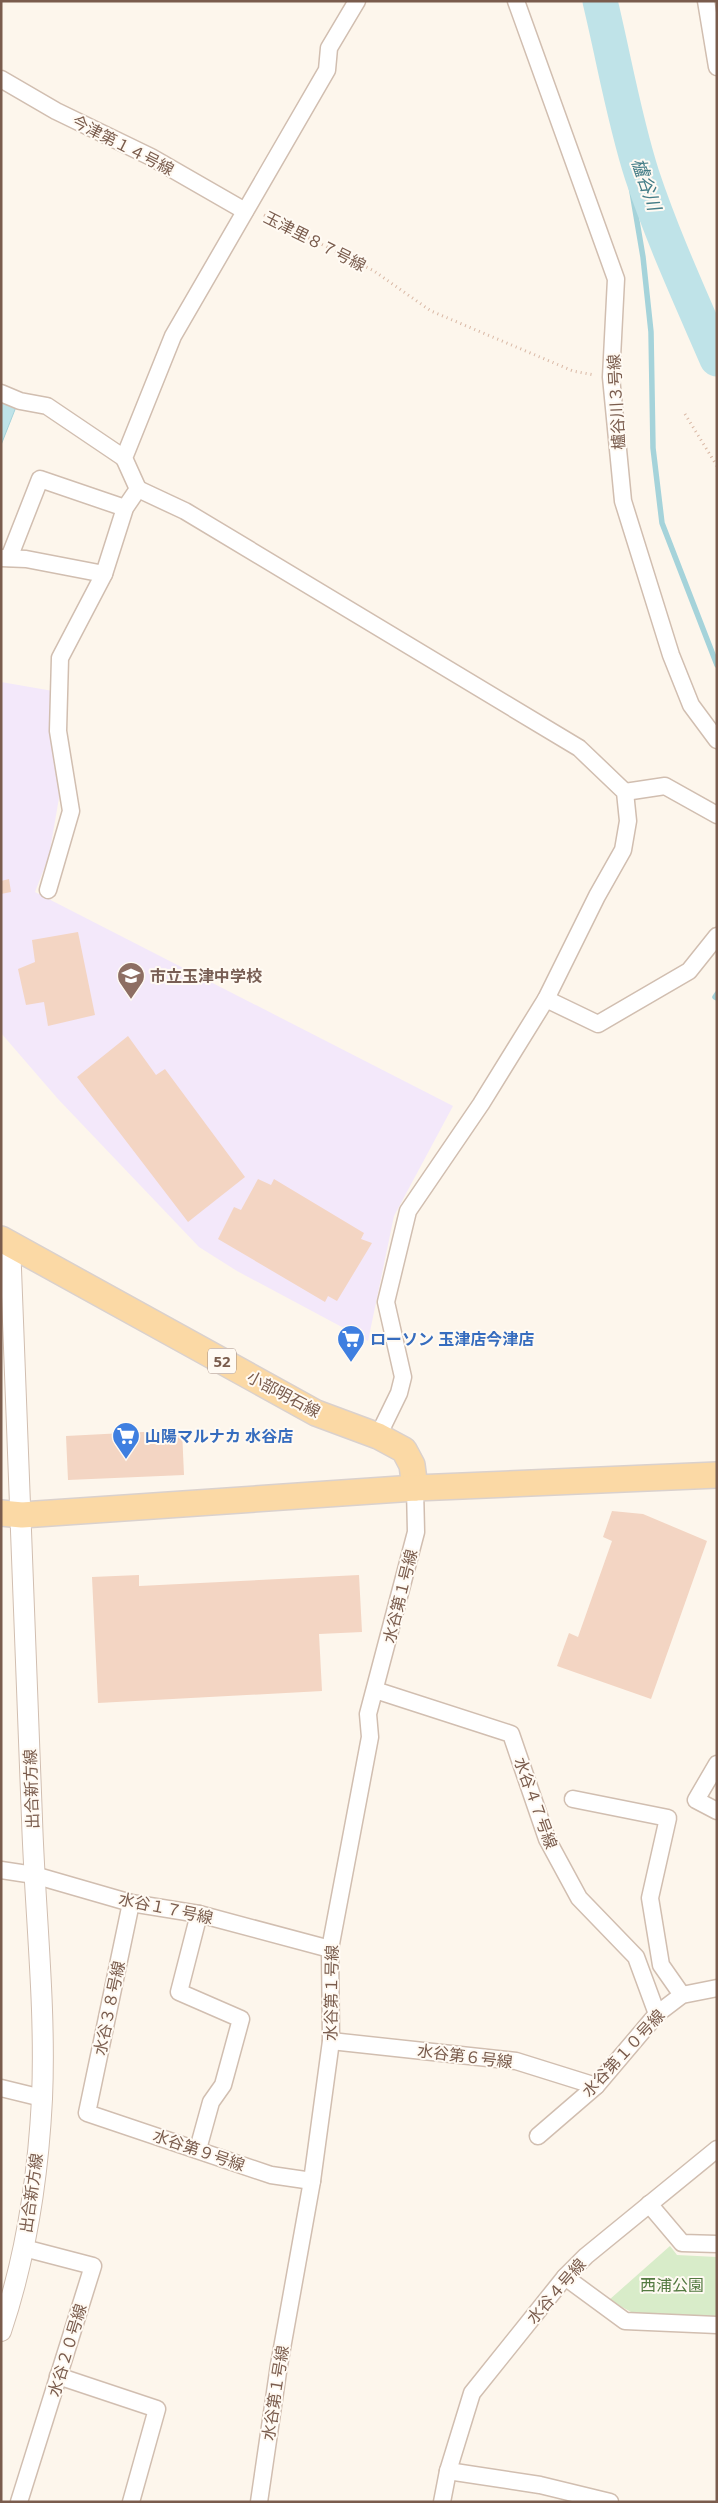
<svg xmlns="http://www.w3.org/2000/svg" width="718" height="2503" font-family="'Open Sans','Noto Sans JP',sans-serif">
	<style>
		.education { fill: #f3e8fa }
		.green { fill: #d8ecc9 }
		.water { fill: #bfe3e8; stroke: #a5d3da }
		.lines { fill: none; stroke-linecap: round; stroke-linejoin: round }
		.stream { stroke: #a5d3da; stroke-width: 5.5 }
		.river { stroke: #bfe3e8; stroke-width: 35 }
		.building { fill: #f3d5c3 }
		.minor-casing { stroke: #d1beb0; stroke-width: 19 }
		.tertiary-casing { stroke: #d1beb0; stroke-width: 22 }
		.primary-casing { stroke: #dad1cd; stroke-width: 28 }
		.path { stroke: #d9b8a5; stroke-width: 3; stroke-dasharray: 1 4; stroke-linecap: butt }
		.minor { stroke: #fff; stroke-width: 16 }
		.tertiary { stroke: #fff; stroke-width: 20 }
		.primary { stroke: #fbd9a5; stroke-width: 25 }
		.labels { text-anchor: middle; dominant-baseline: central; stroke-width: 4; stroke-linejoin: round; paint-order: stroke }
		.shield { fill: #fffaf3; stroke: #a28b7f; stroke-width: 1 }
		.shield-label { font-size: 15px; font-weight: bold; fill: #7a5c4d }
		.street-label { font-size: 16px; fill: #7a5c4d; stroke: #fffaf3 }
		.education-label { font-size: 16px; font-weight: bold; fill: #785e54; stroke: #fffaf3; text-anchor: start }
		.shop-label { font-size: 16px; font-weight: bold; fill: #366cbe; stroke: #fffaf3; text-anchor: start }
		.park-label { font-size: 16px; fill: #537a41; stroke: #fffaf3 }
		.water-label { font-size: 18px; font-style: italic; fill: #437c86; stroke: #fffaf3 }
	</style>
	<rect width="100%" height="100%" fill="#fdf6ec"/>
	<path class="education" d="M1,682L53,691L60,747L59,798L49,856L35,892L453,1106L394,1216L368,1341L237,1271L199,1247L58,1099L1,1033Z"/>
	<path class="green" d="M670,2246L677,2255L717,2257V2318L633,2313L609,2300Z"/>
	<path class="water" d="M1,401L16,407L1,445Z"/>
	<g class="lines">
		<g class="stream">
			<path d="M632,139L629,174L643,257L651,332L653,448L662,523L717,665"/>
			<path d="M717,994L715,997L717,998"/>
		</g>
		<path class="river" d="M600,1C614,59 624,119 642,175C663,238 691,299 717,359"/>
	</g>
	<g class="building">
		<path d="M9,879L11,892L1,894V881Z"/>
		<path d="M78,932L95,1015L48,1026L44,1002L26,1005L18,969L35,962L32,940Z"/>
		<path d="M128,1036L156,1075L165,1069L245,1177L188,1222L77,1077Z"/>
		<path d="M258,1179L271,1185L274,1179L364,1233L361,1239L372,1243L337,1301L328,1296L325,1302L218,1239L234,1207L241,1210Z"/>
		<path d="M182,1430L184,1475L68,1480L66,1436Z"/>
		<path d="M612,1511L643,1514L707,1541L651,1699L557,1666L569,1633L578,1637L612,1541L603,1537Z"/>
		<path d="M139,1575V1586L359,1575L362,1632L319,1634L322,1691L98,1703L92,1577Z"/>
	</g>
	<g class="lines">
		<defs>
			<g id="minor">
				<path d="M516,1L616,279L611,377L623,501L671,655L691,705L717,740"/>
				<path d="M706,1L717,67"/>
				<path d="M1,79L56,111L151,157L245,211"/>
				<path d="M1,393L20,401L47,406L124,458"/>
				<path d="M138,489L185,511L579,748L625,792L628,821L623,850L597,896L546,999L481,1104L408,1211L386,1302L403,1377L399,1393L378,1436"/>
				<path d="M138,489L124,458L173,336L327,70L329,48L357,1"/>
				<path d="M1,558L26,559L104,574"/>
				<path d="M9,558L40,479L125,508"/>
				<path d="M625,792L665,786L717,815"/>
				<path d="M48,890L71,811L58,731L60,658L104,574L125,508L138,489"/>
				<path d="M546,999L598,1024L689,971L717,936"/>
				<path d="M375,1690L511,1734L547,1839L579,1898L636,1957L657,2014"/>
				<path d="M717,1764L696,1800L717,1811"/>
				<path d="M573,1799L668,1818L650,1898L661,1965L682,1995"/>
				<path d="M1,1870L34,1875L131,1903L199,1914L330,1949"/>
				<path d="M131,1903L87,2113L271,2175L312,2181"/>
				<path d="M331,2041L516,2061L596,2086"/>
				<path d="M1,2088L42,2098"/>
				<path d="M538,2136L596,2086L657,2014L682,1995L717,1988"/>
				<path d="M198,2149L211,2102L223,2085L241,2019L179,1992L199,1914"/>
				<path d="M649,2204L682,2243L717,2244"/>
				<path d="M565,2277L625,2321L717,2325"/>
				<path d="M58,2376L157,2409L131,2502"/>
				<path d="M448,2471L540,2485L610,2502"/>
				<path d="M19,2502L93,2266L24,2248"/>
				<path d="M259,2502L279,2365L312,2181L331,2041L330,1949L370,1737L368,1714L416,1532L415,1488"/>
				<path d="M442,2502L448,2471L472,2393L565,2277L586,2256L717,2149"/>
			</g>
			<path id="tertiary" d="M1,2331C26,2257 38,2178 42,2099C46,2006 35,1912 32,1819C25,1627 18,1435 10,1243"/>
			<g id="primary">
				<path d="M1,1239L316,1413L378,1436L404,1450L412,1465L415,1488"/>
				<path d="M1,1513L22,1515L415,1488L717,1475"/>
			</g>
		</defs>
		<use href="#minor" class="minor-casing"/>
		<use href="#tertiary" class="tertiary-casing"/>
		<use href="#primary" class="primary-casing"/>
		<g class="path">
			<path d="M264,215L374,271L431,311L573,371L594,375"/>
			<path d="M685,414L717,466"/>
		</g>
		<use href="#minor" class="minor"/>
		<use href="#tertiary" class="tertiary"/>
		<use href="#primary" class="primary"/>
	</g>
	<defs>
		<symbol id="school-pin" viewBox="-11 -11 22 30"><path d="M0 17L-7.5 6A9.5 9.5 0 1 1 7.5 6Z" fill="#8d6e63" stroke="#fffaf3"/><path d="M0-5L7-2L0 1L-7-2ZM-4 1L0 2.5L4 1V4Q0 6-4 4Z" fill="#fff"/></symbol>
		<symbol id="supermarket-pin" viewBox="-11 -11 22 30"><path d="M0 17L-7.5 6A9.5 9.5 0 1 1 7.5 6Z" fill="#3f7fe0" stroke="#fffaf3"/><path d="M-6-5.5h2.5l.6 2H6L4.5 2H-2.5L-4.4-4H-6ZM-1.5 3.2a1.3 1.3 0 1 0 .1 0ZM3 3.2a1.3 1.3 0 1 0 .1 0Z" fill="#fff"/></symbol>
	</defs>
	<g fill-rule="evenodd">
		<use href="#school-pin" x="115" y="960" width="32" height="43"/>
		<use href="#supermarket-pin" x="335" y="1323" width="32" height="43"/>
		<use href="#supermarket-pin" x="110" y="1420" width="32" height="43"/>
	</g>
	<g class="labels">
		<rect class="shield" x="208" y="1348.5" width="28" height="25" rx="4"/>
		<g class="shield-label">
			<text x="222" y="1361">52</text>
		</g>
		<g class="street-label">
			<text transform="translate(123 145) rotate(27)">今津第１４号線</text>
			<text transform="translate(315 241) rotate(27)">玉津里８７号線</text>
			<text transform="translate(616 402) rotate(-93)">櫨谷川３号線</text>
			<text transform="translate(284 1394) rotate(28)">小部明石線</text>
			<text transform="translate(400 1596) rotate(-76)">水谷第１号線</text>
			<text transform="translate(31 1789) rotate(-92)">出合新方線</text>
			<text transform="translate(536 1803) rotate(70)">水谷４７号線</text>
			<text transform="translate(166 1908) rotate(12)">水谷１７号線</text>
			<text transform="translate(331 1993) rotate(-89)">水谷第１号線</text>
			<text transform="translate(109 2008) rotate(-78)">水谷３８号線</text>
			<text transform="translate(623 2053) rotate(-47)">水谷第１０号線</text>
			<text transform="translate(465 2056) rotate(7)">水谷第６号線</text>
			<text transform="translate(199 2150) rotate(19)">水谷第９号線</text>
			<text transform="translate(31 2193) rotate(-82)">出合新方線</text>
			<text transform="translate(556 2291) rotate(-49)">水谷４号線</text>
			<text transform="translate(67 2350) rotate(-73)">水谷２０号線</text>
			<text transform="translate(275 2393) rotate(-81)">水谷第１号線</text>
		</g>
		<g class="education-label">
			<text x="150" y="976">市立玉津中学校</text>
		</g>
		<g class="shop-label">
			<text x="370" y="1339">ローソン 玉津店今津店</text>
			<text x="145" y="1436">山陽マルナカ 水谷店</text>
		</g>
		<g class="park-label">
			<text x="672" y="2285">西浦公園</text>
		</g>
		<g class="water-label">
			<text transform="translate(647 184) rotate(71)">櫨谷川</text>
		</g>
	</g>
	<rect width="718" height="2503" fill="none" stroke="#7a5c4d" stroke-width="5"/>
</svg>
